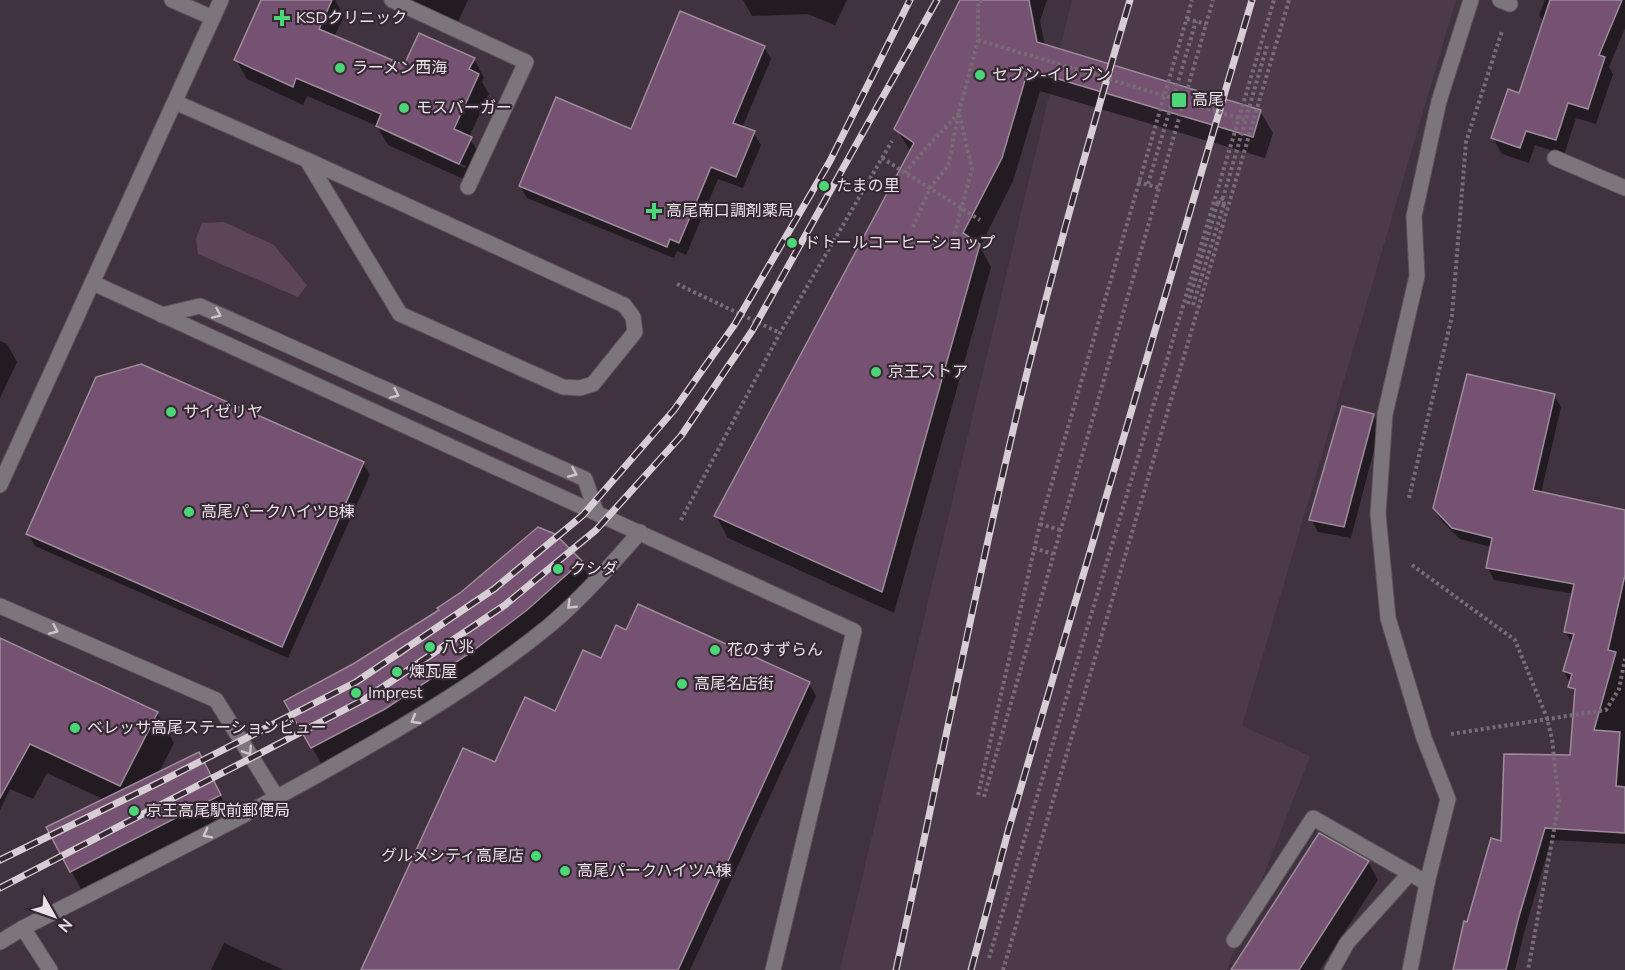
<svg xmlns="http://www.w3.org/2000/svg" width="1625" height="970" font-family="'Nunito Sans','Noto Sans JP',sans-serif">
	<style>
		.built { fill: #4c394a }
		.green { fill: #5c4559 }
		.shadow { fill: #0007; fill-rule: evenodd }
		.building { fill: #755271; stroke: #9d8c9b; stroke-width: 1.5 }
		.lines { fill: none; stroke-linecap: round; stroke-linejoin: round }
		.minor-casing { stroke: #5b4f5a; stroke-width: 17 }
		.path { stroke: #786c77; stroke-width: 4; stroke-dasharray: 3 3; stroke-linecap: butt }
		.minor { stroke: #7c757b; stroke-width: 15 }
		.rail-casing { stroke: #d6cdd5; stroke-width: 7 }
		.rail { stroke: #362934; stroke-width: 4.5; stroke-dasharray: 14; stroke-linecap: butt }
		.path-bridge { stroke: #786c77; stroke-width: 4; stroke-dasharray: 3 3; stroke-linecap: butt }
		.oneway { stroke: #cec5cd }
		.poi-dot { fill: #4bd677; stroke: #362934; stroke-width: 2 }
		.labels { text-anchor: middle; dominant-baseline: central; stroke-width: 4.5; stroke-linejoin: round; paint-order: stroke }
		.poi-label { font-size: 16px; fill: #e9e0e8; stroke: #362934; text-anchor: start }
	</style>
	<rect width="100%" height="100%" fill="#40333f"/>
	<path class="built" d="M1072,0H1456L1242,726L1310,756L1227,970H840Z"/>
	<path class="green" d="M224,222L274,245L307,285L298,297L198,254L196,239L202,223Z"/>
	<g class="shadow">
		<path d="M263,0H335L344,16L334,37L405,67L474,59L484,78L482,82L489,94L469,137L481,157L470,182L388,145L377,126L307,96L303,105L247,79L236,60ZM390,131L466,166L465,168L390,134Z"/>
		<path d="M411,0H468L458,22Z"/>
		<path d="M743,0H847L835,25L808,14L752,16Z"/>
		<path d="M962,0H1047L1040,21L1045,46L1260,111L1273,133L1265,158L1040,91L1013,181L980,247L991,267L894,613L728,538L716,516L911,152L896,128Z"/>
		<path d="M1545,0H1625V28L1609,67L1613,74L1596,124L1576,118L1564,155L1535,145L1529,163L1502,154L1493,138L1520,95L1544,23L1539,15Z"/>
		<path d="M764,47L771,59L742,128L754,133L761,145L743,188L718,179L686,255L677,251L674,258L527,198L520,186L632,131Z"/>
		<path d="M0,341L7,344L17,362L0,398Z"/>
		<path d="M1554,395L1561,407L1541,493L1625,510V844L1551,840L1524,933L1515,970H1457L1468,924L1503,843L1572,757L1576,697L1564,671L1572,644L1566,632L1574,594L1494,580L1488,568L1491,547L1460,539L1441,520L1434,508Z"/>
		<path d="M1373,415L1380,427L1351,538L1318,532L1311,519Z"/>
		<path d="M363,463L370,475L288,658L35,546L28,534Z"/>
		<path d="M580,562L591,580L537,628L480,671L395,726L322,765L286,701L353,666L440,610Z"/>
		<path d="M627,632L809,683L816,696L690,970H363L495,764L556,713Z"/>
		<path d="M0,640L157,713L174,743L158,774L208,772L230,814L81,889L48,828L105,800L47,773L33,799L10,789L0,810Z"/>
		<path d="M1319,835L1368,862L1378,880L1320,970H1235Z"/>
		<path d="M224,943L284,970H211Z"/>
	</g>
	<g class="building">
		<path d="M261,0H332L319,29L404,65L419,33L475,58L469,69L479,74L454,129L472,137L459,164L376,126L381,114L296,78L293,87L234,60Z"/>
		<path d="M960,0H1029L1037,42L1261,110L1253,137L1028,70L1002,158L963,233L980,244L882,592L714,516L914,143L894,129Z"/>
		<path d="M1550,0H1622L1599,55L1605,57L1588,109L1568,103L1556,140L1526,131L1520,148L1491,138L1508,89L1519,93Z"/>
		<path d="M680,11L765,46L733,123L755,131L736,177L711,167L679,243L670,239L667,247L519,186L556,97L631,129Z"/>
		<path d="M141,364L364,462L282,647L26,534L96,377Z"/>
		<path d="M1467,374L1555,394L1533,490L1625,510V575L1608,650L1616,652L1594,730L1620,732L1616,786L1625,787V833L1545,828L1518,920L1506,970H1453L1464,921L1467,922L1491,838L1501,841L1504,754L1570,755L1575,689L1568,687L1572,674L1563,671L1574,634L1564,632L1574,584L1486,568L1492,538L1452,528L1433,508Z"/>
		<path d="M1342,406L1374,414L1344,527L1309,520Z"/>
		<path d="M538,527L555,534L582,561L527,610L470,653L385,709L311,748L284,701L353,664L439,610L437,608L460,593Z"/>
		<path d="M638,604L810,682L678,970H361L463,748L495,762L525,697L555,711L583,650L601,658L616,625L626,630Z"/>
		<path d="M0,638L158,712L120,786L30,744L0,798Z"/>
		<path d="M199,752L221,795L70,872L46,827Z"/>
		<path d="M1319,833L1369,861L1299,970H1231Z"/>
	</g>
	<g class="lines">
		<defs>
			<g id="minor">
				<path d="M172,0L213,18"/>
				<path d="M392,0L526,62L468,187"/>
				<path d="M1500,0L1510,4"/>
				<path d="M175,102L307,160"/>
				<path d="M1555,158L1625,188"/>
				<path d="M307,160L624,305L633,317L635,332L593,384L580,388L563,387L400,314Z"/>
				<path d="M93,283L854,631L773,970"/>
				<path d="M162,315L200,306L585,479L596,512"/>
				<path d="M0,485L221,0"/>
				<path d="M0,606L216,700L277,798"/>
				<path d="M23,928L50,970"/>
				<path d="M1234,940L1313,818L1427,883"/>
				<path d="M0,942L23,928C131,873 239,820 344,760C415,720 485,678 549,626C582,598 612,564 640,532"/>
				<path d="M1332,970L1347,943L1410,873"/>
				<path d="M1410,970L1427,883L1448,799L1424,738L1388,618L1378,514L1385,414L1417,276L1414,216L1439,101L1471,0"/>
			</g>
		</defs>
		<use href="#minor" class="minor-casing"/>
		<g class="path">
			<path d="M1187,19L1206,24"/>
			<path d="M978,40L1052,62"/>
			<path d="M882,158L980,220"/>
			<path d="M905,173L924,150L959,113"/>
			<path d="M1138,182L1159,188"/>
			<path d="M1148,184L1196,21"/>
			<path d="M1223,198L1218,202L1224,204L1223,198L1267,46"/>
			<path d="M913,227L930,188L948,166L959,112L978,40V2L985,0"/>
			<path d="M677,284L780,333"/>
			<path d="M1188,304L1218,202"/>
			<path d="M1193,305L1224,204"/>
			<path d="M1409,498L1452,316L1466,142L1502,31"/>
			<path d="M681,520L780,333L892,141"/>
			<path d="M1040,524L1060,530"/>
			<path d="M1034,548L1053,554"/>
			<path d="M1412,565L1515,640L1547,718L1552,739L1559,803L1528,970"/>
			<path d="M1451,734L1606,710L1619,689L1625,659"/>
			<path d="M978,795L1040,524L1192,0"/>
			<path d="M984,797L1213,0"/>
			<path d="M989,958L1274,0"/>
			<path d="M1003,970L1289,0"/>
		</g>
		<use href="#minor" class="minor"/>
		<defs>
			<g id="rail">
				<path d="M0,860L156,784L356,682L494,589L583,515L674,410L735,324L830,161L910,0"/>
				<path d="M0,888L365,699L505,605L596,530L681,436L752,331L937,0"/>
				<path d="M896,970C938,779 975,587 1021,397C1054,263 1091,132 1130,0"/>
				<path d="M971,970L1009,828L1252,0"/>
			</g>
		</defs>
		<use href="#rail" class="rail-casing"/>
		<use href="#rail" class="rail"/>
		<g class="path-bridge">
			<path d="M1052,62L1245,120"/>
			<path d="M936,240L951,247L972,169L959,112"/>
		</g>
	</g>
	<defs><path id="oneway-chevron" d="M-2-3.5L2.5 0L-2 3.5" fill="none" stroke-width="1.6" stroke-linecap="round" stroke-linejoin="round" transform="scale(1.5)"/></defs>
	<g class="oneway">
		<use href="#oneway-chevron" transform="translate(217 314) rotate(24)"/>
		<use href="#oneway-chevron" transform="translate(395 394) rotate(24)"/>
		<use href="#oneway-chevron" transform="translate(573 473) rotate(24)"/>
		<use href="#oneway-chevron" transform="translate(571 605) rotate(136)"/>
		<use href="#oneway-chevron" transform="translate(54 630) rotate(24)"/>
		<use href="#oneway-chevron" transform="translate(415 720) rotate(150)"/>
		<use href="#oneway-chevron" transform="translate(248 751) rotate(57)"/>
		<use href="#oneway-chevron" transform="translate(207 834) rotate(153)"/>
	</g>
	<g class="poi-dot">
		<path d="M279 9h6v6h6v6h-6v6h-6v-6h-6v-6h6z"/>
		<circle cx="340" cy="68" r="6"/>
		<circle cx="980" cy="75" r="6"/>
		<rect x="1171" y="92" width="16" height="16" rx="3"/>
		<circle cx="404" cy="108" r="6"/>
		<circle cx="824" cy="186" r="6"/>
		<path d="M651 202h6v6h6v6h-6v6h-6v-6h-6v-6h6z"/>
		<circle cx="792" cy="243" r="6"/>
		<circle cx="876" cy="372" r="6"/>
		<circle cx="171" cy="412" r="6"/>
		<circle cx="189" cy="512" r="6"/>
		<circle cx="558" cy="569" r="6"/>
		<circle cx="430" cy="647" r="6"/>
		<circle cx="715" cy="650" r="6"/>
		<circle cx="397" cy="672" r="6"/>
		<circle cx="682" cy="684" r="6"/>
		<circle cx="356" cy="693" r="6"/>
		<circle cx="75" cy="728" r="6"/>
		<circle cx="134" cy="811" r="6"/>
		<circle cx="536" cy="856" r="6"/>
		<circle cx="565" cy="871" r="6"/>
	</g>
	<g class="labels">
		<g class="poi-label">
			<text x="296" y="18">KSDクリニック</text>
			<text x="352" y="68">ラーメン西海</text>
			<text x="992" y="75">セブン-イレブン</text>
			<text x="1192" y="100">高尾</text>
			<text x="416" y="108">モスバーガー</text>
			<text x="836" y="186">たまの里</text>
			<text x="666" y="211">高尾南口調剤薬局</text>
			<text x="804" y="243">ドトールコーヒーショップ</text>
			<text x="888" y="372">京王ストア</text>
			<text x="183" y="412">サイゼリヤ</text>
			<text x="201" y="512">高尾パークハイツB棟</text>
			<text x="570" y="569">クシダ</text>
			<text x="442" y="647">八兆</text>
			<text x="727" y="650">花のすずらん</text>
			<text x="409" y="672">煉瓦屋</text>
			<text x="694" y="684">高尾名店街</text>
			<text x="368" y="693">Imprest</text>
			<text x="87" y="728">ベレッサ高尾ステーションビュー</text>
			<text x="146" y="811">京王高尾駅前郵便局</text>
			<text x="524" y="856" text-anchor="end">グルメシティ高尾店</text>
			<text x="577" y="871">高尾パークハイツA棟</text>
		</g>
	</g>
	<g transform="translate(54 916) rotate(130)" stroke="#362934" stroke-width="4.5" paint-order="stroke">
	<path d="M0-4.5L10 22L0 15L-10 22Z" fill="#e9e0e8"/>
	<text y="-9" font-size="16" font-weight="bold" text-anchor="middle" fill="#e9e0e8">N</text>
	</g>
</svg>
